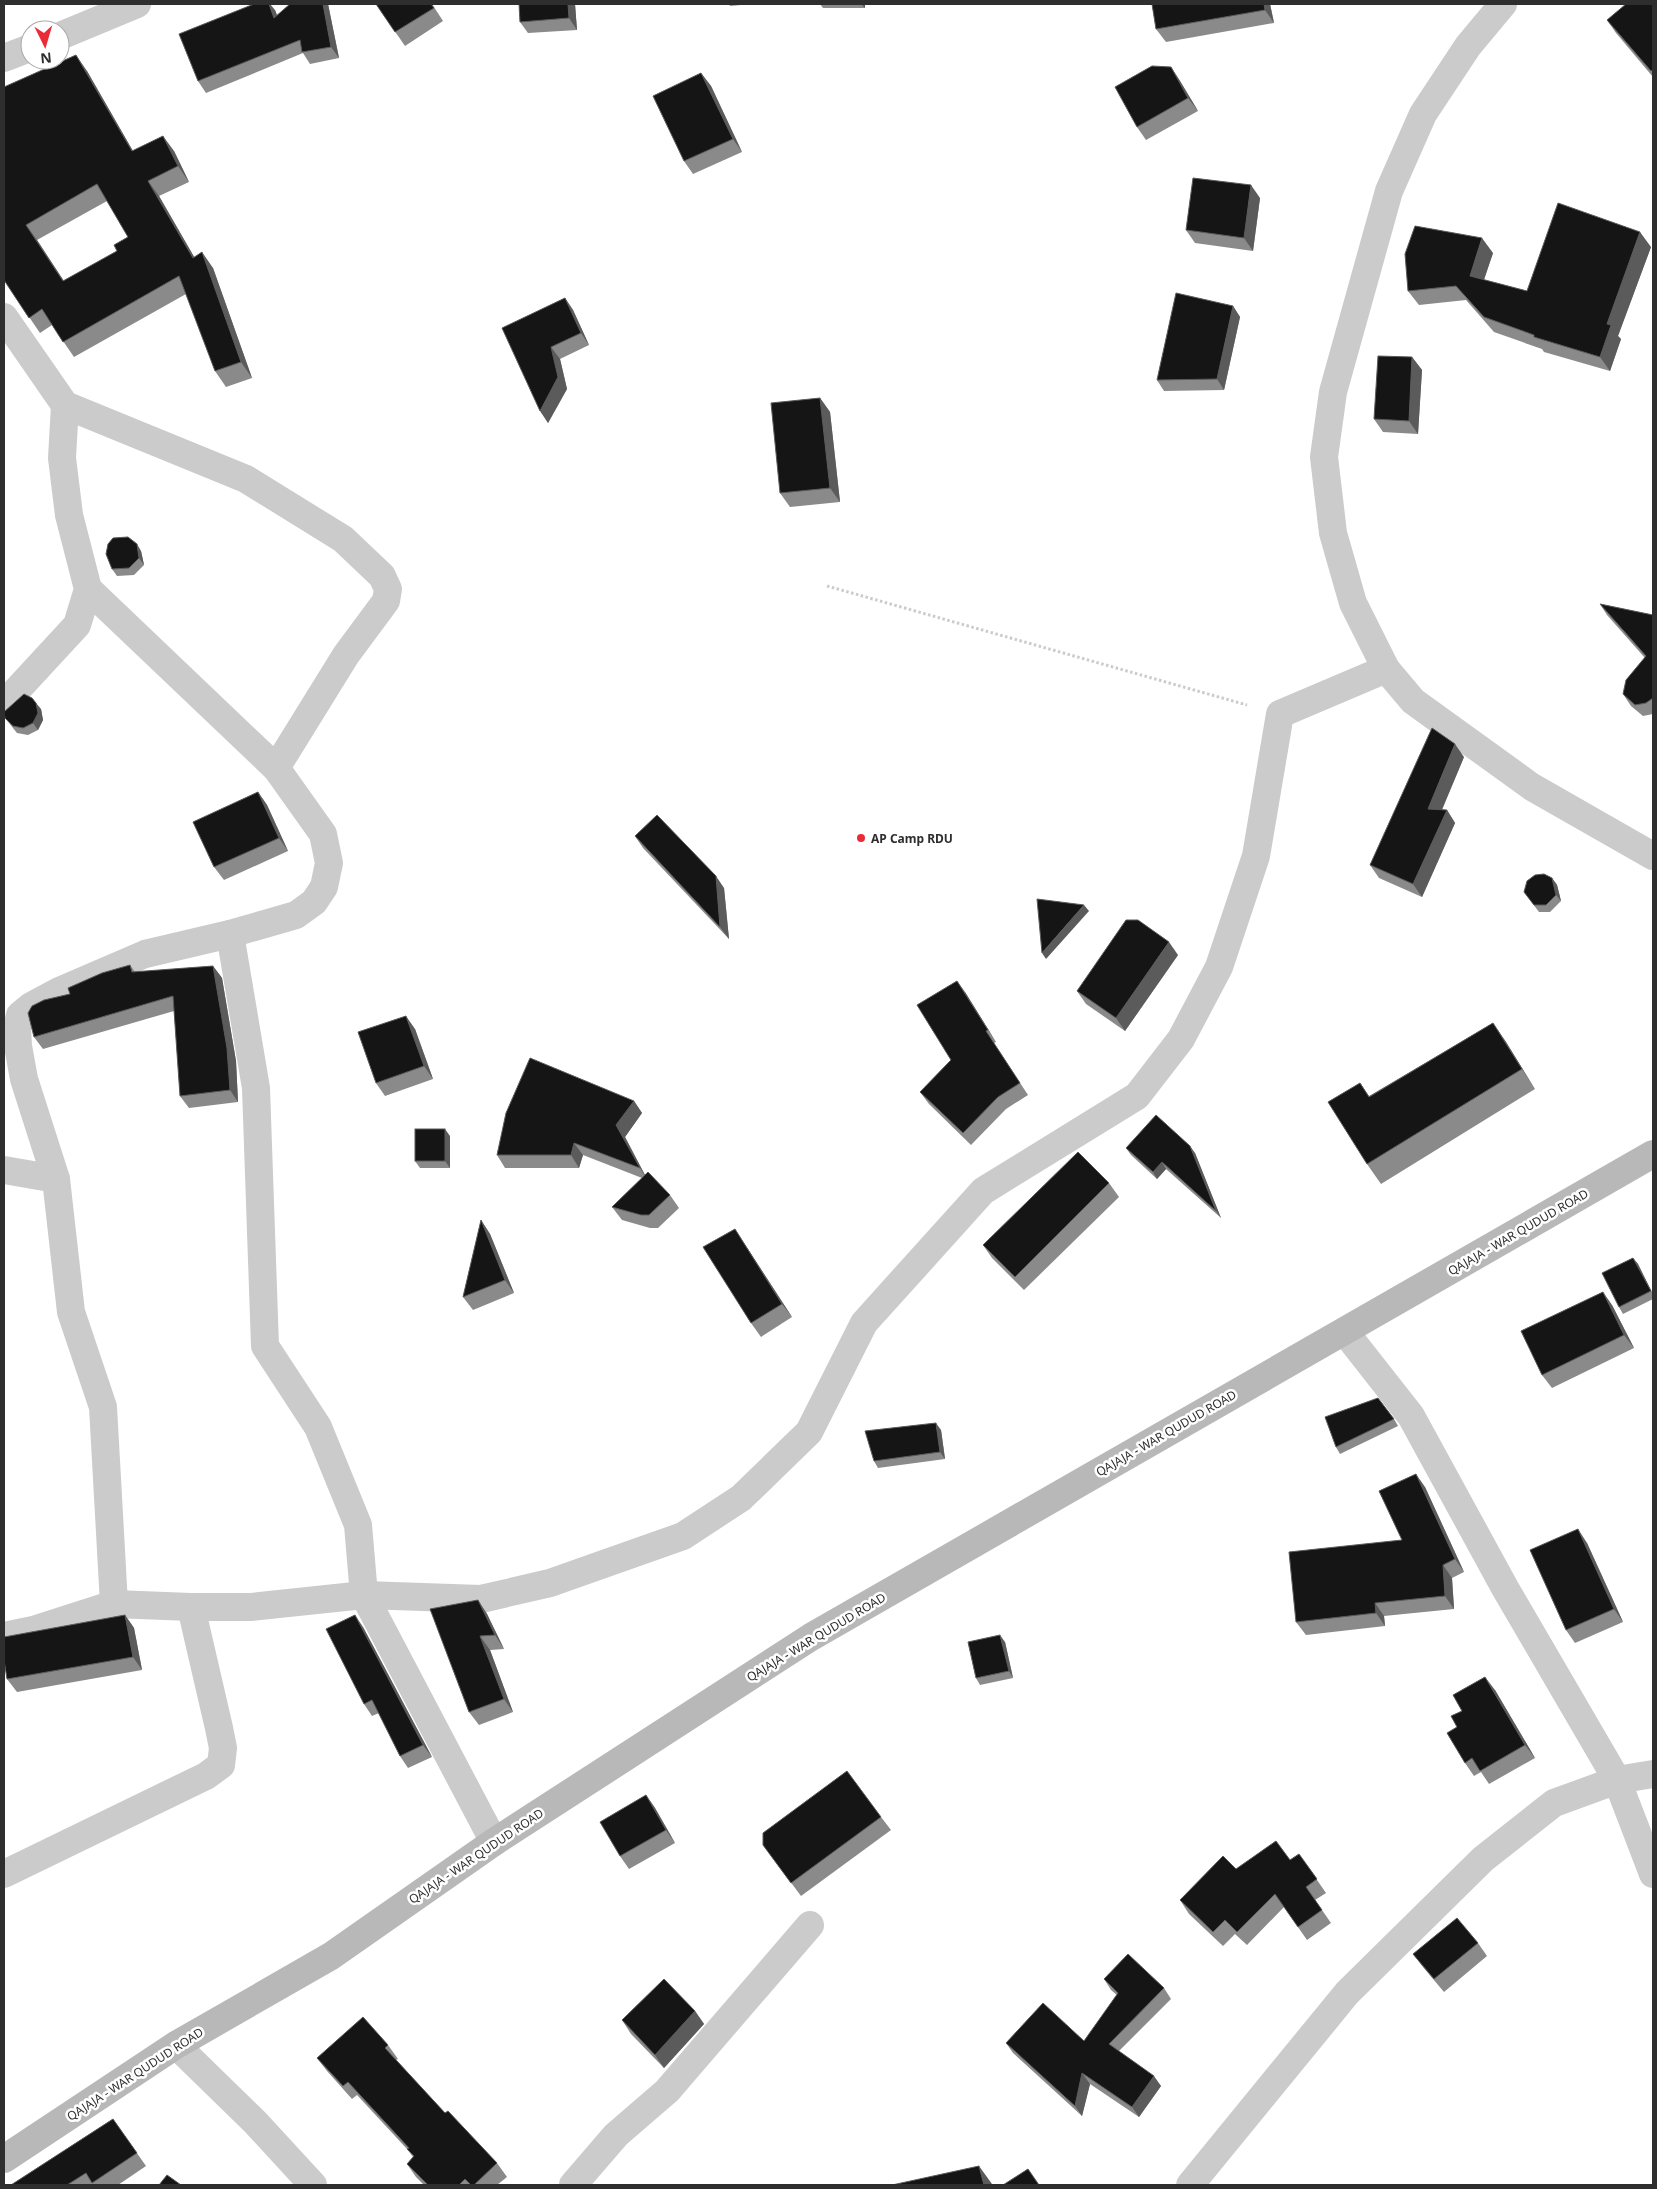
<svg xmlns="http://www.w3.org/2000/svg" width="1657" height="2189" font-family="'Noto Sans',sans-serif">
	<style>
		.lines { fill: none; stroke-linecap: round; stroke-linejoin: round }
		.path { stroke: #cbcbcb; stroke-width: 3; stroke-dasharray: 2.5 2.5; stroke-linecap: butt }
		.street { stroke: #cbcbcb; stroke-width: 28 }
		.secondary { stroke: #b8b8b8; stroke-width: 28 }
		.wall { fill: #8a8a8a; fill-rule: evenodd }
		.shaded-wall { fill: #5b5b5b }
		.building { fill: #151515; stroke: #5b5b5b; fill-rule: evenodd }
		.poi-dot { fill: #ea2a36; stroke: #fff; stroke-width: 2 }
		.labels { text-anchor: middle; dominant-baseline: central; stroke-width: 5; stroke-linejoin: round; paint-order: stroke }
		.poi-label { font-size: 12px; font-weight: bold; fill: #2e2e2e; stroke: #fff; text-anchor: start }
		.street-label { font-size: 12px; fill: #2e2e2e; stroke: #fff }
	</style>
	<rect width="100%" height="100%" fill="#fff"/>
	<g class="lines">
		<path class="path" d="M827,586L1247,705"/>
		<g class="street">
			<path d="M60,36L137,4"/>
			<path d="M4,58L30,48"/>
			<path d="M4,317L65,405L246,479L343,539L382,576L388,589L386,601L346,655L276,768"/>
			<path d="M1386,669L1353,603L1333,533L1324,457L1333,392L1389,191L1423,114L1468,46L1503,4"/>
			<path d="M4,704L77,625L88,589L69,515L62,458L65,405"/>
			<path d="M230,934L256,1088L265,1346L318,1427L358,1525L364,1595L494,1842"/>
			<path d="M4,1170L56,1179L71,1312L103,1407L114,1604"/>
			<path d="M56,1179L24,1079L18,1046L17,1028L20,1015L31,1006L59,991L145,954L230,934L296,915L314,902L324,887L329,863L323,834L276,768L88,589"/>
			<path d="M1345,1332L1411,1416L1505,1588L1617,1780L1653,1874"/>
			<path d="M4,1636L33,1630L114,1604L191,1607H251L364,1595L481,1599L550,1583L683,1536L741,1498L809,1432L864,1323L983,1191L1137,1096L1181,1039L1219,967L1256,856L1280,714L1386,669L1413,701L1532,787L1653,856"/>
			<path d="M4,1874L206,1776L221,1765L223,1748L219,1728L191,1607"/>
			<path d="M176,2045L255,2122L313,2185"/>
			<path d="M573,2185L616,2135L667,2091L810,1925"/>
			<path d="M1190,2185L1347,1993L1483,1859L1554,1803L1617,1780L1653,1774"/>
		</g>
		<path class="secondary" d="M4,2159L176,2045L331,1956L494,1842L811,1637L1653,1154"/>
	</g>
	<g class="wall">
		<path d="M290,4H328L339,58L310,64L303,53L206,93L198,81L275,10L277,15Z"/>
		<path d="M376,4H432L443,21L405,46Z"/>
		<path d="M519,4H575L577,30L528,33L520,22Z"/>
		<path d="M729,4H752L730,6Z"/>
		<path d="M820,4H865V8H823Z"/>
		<path d="M1152,4H1270L1274,23L1166,42L1156,29Z"/>
		<path d="M1653,4V77L1616,33L1607,20Z"/>
		<path d="M1171,67L1180,81L1198,111L1146,140L1137,127Z"/>
		<path d="M87,71L133,151H174L189,182L159,196L194,257L213,268L252,378L226,387L215,371L186,294L74,357L52,325L40,333L4,280ZM107,201L128,237L117,251L64,281L37,240Z"/>
		<path d="M701,73L711,86L742,152L693,174L684,161Z"/>
		<path d="M1260,198L1253,251L1195,243L1186,230Z"/>
		<path d="M1651,247L1618,336L1621,339L1610,371L1544,352L1542,349L1494,332L1466,300L1419,305L1408,291L1493,253L1484,280L1527,291Z"/>
		<path d="M565,298L573,310L589,345L560,359L567,389L548,423L502,328Z"/>
		<path d="M1233,306L1240,317L1224,390L1164,391L1157,380Z"/>
		<path d="M1412,357L1422,370L1418,434L1383,432L1374,419Z"/>
		<path d="M820,398L830,412L840,502L790,507L780,493Z"/>
		<path d="M141,551L144,565L134,575L117,576L112,569Z"/>
		<path d="M1600,604L1653,615V714L1643,716L1631,706L1623,694L1645,658L1607,615Z"/>
		<path d="M41,709L43,720L38,730L28,735L17,733L5,718Z"/>
		<path d="M1464,757L1442,810H1447L1455,823L1422,897L1379,878L1370,865Z"/>
		<path d="M258,792L267,805L288,851L224,880L214,867Z"/>
		<path d="M635,836L724,888L729,939L643,848Z"/>
		<path d="M1552,878L1557,885L1561,901L1550,912H1539L1524,892Z"/>
		<path d="M1178,955L1125,1031L1086,1004L1077,991Z"/>
		<path d="M130,965L135,972L213,966L222,978L236,1061L238,1102L189,1108L180,1096L174,1011L43,1049L34,1037L70,994Z"/>
		<path d="M965,992L996,1042L994,1043L1028,1095L1006,1109L971,1145L929,1104L920,1092L951,1060Z"/>
		<path d="M1493,1023L1506,1042L1535,1089L1381,1184L1367,1164L1360,1083L1369,1096Z"/>
		<path d="M415,1029L433,1079L385,1096L376,1083Z"/>
		<path d="M634,1101L642,1113L625,1137L645,1175L670,1195L679,1208L658,1228H650L622,1220L612,1207L642,1178L583,1155L579,1168H505L497,1155Z"/>
		<path d="M450,1136V1168H420L415,1161Z"/>
		<path d="M1126,1148L1195,1153L1221,1218L1166,1169L1157,1179L1131,1155Z"/>
		<path d="M1109,1183L1119,1197L1024,1290L992,1258L983,1245Z"/>
		<path d="M481,1220L490,1234L514,1293L473,1310L463,1297Z"/>
		<path d="M744,1243L792,1317L761,1337L751,1323Z"/>
		<path d="M1633,1258L1638,1264L1653,1294V1299L1623,1314L1619,1307Z"/>
		<path d="M1612,1305L1634,1348L1552,1388L1542,1375Z"/>
		<path d="M1394,1419L1398,1426L1340,1454L1336,1447Z"/>
		<path d="M941,1430L945,1459L878,1468L874,1461Z"/>
		<path d="M1425,1487L1464,1572L1452,1578L1454,1609L1384,1616L1385,1626L1306,1635L1296,1622L1402,1540Z"/>
		<path d="M1587,1543L1623,1622L1575,1643L1566,1630Z"/>
		<path d="M478,1600L487,1614L504,1649L490,1650L513,1712L479,1725L469,1712Z"/>
		<path d="M125,1615L134,1628L142,1670L17,1692L7,1679Z"/>
		<path d="M363,1627L432,1757L408,1768L400,1756L379,1713L372,1716L364,1704Z"/>
		<path d="M1005,1642L1013,1678L980,1685L976,1678Z"/>
		<path d="M1495,1690L1535,1758L1489,1784L1481,1772L1474,1776L1465,1763L1457,1727L1462,1711Z"/>
		<path d="M646,1795L655,1808L675,1843L629,1869L620,1856Z"/>
		<path d="M881,1817L891,1830L801,1896L763,1845Z"/>
		<path d="M1299,1854L1326,1893L1315,1900L1331,1923L1307,1940L1284,1907L1247,1945L1235,1934L1223,1946L1189,1914L1180,1900L1236,1869L1290,1860Z"/>
		<path d="M1478,1943L1487,1956L1444,1992L1423,1967L1413,1954Z"/>
		<path d="M1104,1979L1164,1988L1171,1999L1119,2051L1161,2086L1139,2117L1090,2084L1082,2116L1013,2053L1006,2043L1084,2041L1117,1995L1111,1990Z"/>
		<path d="M695,2011L704,2024L664,2068L631,2034L622,2020Z"/>
		<path d="M388,2045L398,2059L396,2060L445,2113L497,2163L507,2177L497,2185H424L416,2177L407,2164L413,2157L407,2149L357,2095L352,2099L327,2071L317,2058Z"/>
		<path d="M113,2119L146,2166L118,2185H11Z"/>
	</g>
	<g class="shaded-wall">
		<path d="M269,4H270L275,10L282,29L274,18Z"/>
		<path d="M323,4H328L339,58L331,47Z"/>
		<path d="M568,4H575L577,30L569,18Z"/>
		<path d="M861,4H865V8Z"/>
		<path d="M1264,4H1270L1274,23L1265,10Z"/>
		<path d="M76,55L87,71L142,167L132,151Z"/>
		<path d="M1171,67L1180,81L1198,111L1188,98Z"/>
		<path d="M701,73L711,86L742,152L733,139Z"/>
		<path d="M163,136L174,151L189,182L178,166Z"/>
		<path d="M148,181L159,196L204,274L193,258Z"/>
		<path d="M1251,185L1260,198L1253,251L1244,238Z"/>
		<path d="M26,225L37,240L74,297L63,281Z"/>
		<path d="M1640,232L1651,247L1618,336L1621,339L1610,371L1600,357L1607,324Z"/>
		<path d="M1482,238L1493,253L1480,291L1470,276Z"/>
		<path d="M202,252L213,268L252,378L241,362Z"/>
		<path d="M565,298L573,310L589,345L581,333Z"/>
		<path d="M1233,306L1240,317L1224,390L1217,379Z"/>
		<path d="M551,347L560,359L567,389L548,423L540,411Z"/>
		<path d="M1412,357L1422,370L1418,434L1409,421Z"/>
		<path d="M820,398L830,412L840,502L830,488Z"/>
		<path d="M137,544L141,551L144,565L139,558Z"/>
		<path d="M36,703L41,709L43,720L38,730L33,723Z"/>
		<path d="M1455,744L1464,757L1437,821L1428,809Z"/>
		<path d="M258,792L267,805L288,851L279,838Z"/>
		<path d="M1447,810L1455,823L1422,897L1413,884Z"/>
		<path d="M716,876L724,888L729,939L720,927Z"/>
		<path d="M1552,878L1557,885L1561,901L1556,895Z"/>
		<path d="M1084,905L1089,911L1046,959L1042,953Z"/>
		<path d="M1169,942L1178,955L1125,1031L1116,1018Z"/>
		<path d="M213,966L222,978L236,1061L238,1102L230,1090Z"/>
		<path d="M957,981L965,992L996,1042L988,1030Z"/>
		<path d="M406,1016L415,1029L433,1079L424,1066Z"/>
		<path d="M1493,1023L1506,1042L1535,1089L1522,1069Z"/>
		<path d="M634,1101L642,1113L625,1137L648,1181L640,1168L616,1125Z"/>
		<path d="M445,1129L450,1136V1168L445,1161Z"/>
		<path d="M574,1143L583,1155L579,1168L571,1155Z"/>
		<path d="M1190,1146L1195,1153L1221,1218L1216,1211Z"/>
		<path d="M1162,1162L1166,1169L1157,1179L1153,1172Z"/>
		<path d="M481,1220L490,1234L514,1293L505,1280Z"/>
		<path d="M735,1229L744,1243L792,1317L782,1304Z"/>
		<path d="M1633,1258L1638,1264L1653,1295L1651,1291Z"/>
		<path d="M1603,1292L1612,1305L1634,1348L1624,1335Z"/>
		<path d="M936,1423L941,1430L945,1459L940,1452Z"/>
		<path d="M1416,1474L1425,1487L1464,1572L1455,1559Z"/>
		<path d="M1578,1529L1587,1543L1623,1622L1614,1609Z"/>
		<path d="M1443,1565L1452,1578L1454,1609L1445,1596Z"/>
		<path d="M478,1600L487,1614L504,1649L495,1635Z"/>
		<path d="M1375,1603L1384,1616L1385,1626L1376,1613Z"/>
		<path d="M125,1615L134,1628L142,1670L133,1657Z"/>
		<path d="M355,1615L363,1627L432,1757L423,1745Z"/>
		<path d="M1000,1635L1005,1642L1013,1678L1009,1671Z"/>
		<path d="M480,1636L490,1650L513,1712L504,1699Z"/>
		<path d="M1485,1677L1495,1690L1535,1758L1525,1745Z"/>
		<path d="M646,1795L655,1808L675,1843L666,1830Z"/>
		<path d="M695,2011L704,2024L664,2068L655,2055Z"/>
		<path d="M1082,2073L1090,2084L1082,2116L1075,2106Z"/>
		<path d="M1154,2076L1161,2086L1139,2117L1132,2107Z"/>
		<path d="M979,2166L992,2184V2185H984Z"/>
	</g>
	<g class="building">
		<path d="M254,4H269L274,18L290,4H323L331,47L302,52L300,40L198,81L179,34Z"/>
		<path d="M376,4H431L434,8L395,32Z"/>
		<path d="M519,4H568L569,18L520,22Z"/>
		<path d="M1152,4H1264L1265,10L1156,29Z"/>
		<path d="M1626,4H1653V69L1651,71L1607,20Z"/>
		<path d="M76,55L132,151L163,136L178,166L148,181L193,258L202,252L241,362L215,371L179,276L63,342L42,309L29,318L4,280V87ZM97,184L128,237L114,245L117,251L63,281L26,225Z"/>
		<path d="M1152,66L1171,67L1188,98L1137,127L1115,87Z"/>
		<path d="M701,73L733,139L684,161L653,96Z"/>
		<path d="M1193,178L1251,185L1244,238L1186,230Z"/>
		<path d="M1558,203L1640,232L1607,324L1611,325L1600,357L1534,337V335L1484,317L1456,286L1408,291L1405,254L1415,226L1482,238L1470,276L1527,291Z"/>
		<path d="M1176,293L1233,306L1217,379L1157,380Z"/>
		<path d="M565,298L581,333L551,347L558,377L540,411L502,328Z"/>
		<path d="M1378,356L1412,357L1409,421L1374,419Z"/>
		<path d="M820,398L830,488L780,493L771,403Z"/>
		<path d="M128,537L137,544L139,558L129,568L112,569L106,554L108,544L113,538Z"/>
		<path d="M1600,604L1653,615V698L1646,703L1635,705L1623,694L1626,680L1646,656Z"/>
		<path d="M24,694L32,698L36,703L38,713L33,723L23,728L13,726L5,718L4,712Z"/>
		<path d="M1432,728L1455,744L1428,809L1447,810L1413,884L1370,865Z"/>
		<path d="M258,792L279,838L214,867L193,822Z"/>
		<path d="M657,815L716,876L720,927L635,836Z"/>
		<path d="M1544,874L1552,878L1556,895L1546,905H1534L1524,892L1527,881L1535,875Z"/>
		<path d="M1037,899L1084,905L1042,953Z"/>
		<path d="M1126,920H1138L1169,942L1116,1018L1077,991Z"/>
		<path d="M130,965L132,972L213,966L227,1048L230,1090L180,1096L173,996L34,1037L28,1013L32,1006L44,1000L70,994L68,988L102,973Z"/>
		<path d="M957,981L988,1030L986,1031L1020,1083L998,1097L963,1133L920,1092L951,1060L917,1005Z"/>
		<path d="M406,1016L424,1066L376,1083L358,1032Z"/>
		<path d="M1493,1023L1522,1069L1367,1164L1328,1102L1360,1083L1369,1097Z"/>
		<path d="M530,1058L634,1101L616,1125L640,1168L574,1143L571,1155H497L506,1113Z"/>
		<path d="M1156,1115L1190,1146L1216,1211L1162,1162L1153,1172L1126,1148Z"/>
		<rect x="415" y="1129" width="30" height="32"/>
		<path d="M1078,1152L1109,1183L1015,1277L983,1245Z"/>
		<path d="M648,1172L670,1195L649,1215H641L612,1207Z"/>
		<path d="M481,1220L505,1280L463,1297Z"/>
		<path d="M735,1229L782,1304L751,1323L703,1247Z"/>
		<path d="M1633,1258L1651,1291L1619,1307L1602,1273Z"/>
		<path d="M1603,1292L1624,1335L1542,1375L1521,1331Z"/>
		<path d="M1378,1398L1394,1419L1336,1447L1325,1417Z"/>
		<path d="M936,1423L940,1452L874,1461L865,1431Z"/>
		<path d="M1416,1474L1455,1559L1443,1565L1445,1596L1375,1603L1376,1613L1296,1622L1289,1552L1402,1540L1379,1491Z"/>
		<path d="M1578,1529L1614,1609L1566,1630L1530,1550Z"/>
		<path d="M478,1600L495,1635L480,1636L504,1699L469,1712L430,1609Z"/>
		<path d="M125,1615L133,1657L7,1679L4,1660V1637Z"/>
		<path d="M355,1615L423,1745L400,1756L372,1700L364,1704L326,1629Z"/>
		<path d="M1000,1635L1009,1671L976,1678L968,1642Z"/>
		<path d="M1485,1677L1525,1745L1480,1771L1472,1758L1465,1763L1447,1733L1457,1727L1451,1716L1462,1711L1453,1695Z"/>
		<path d="M847,1771L881,1817L791,1883L763,1845V1833Z"/>
		<path d="M646,1795L666,1830L620,1856L600,1822Z"/>
		<path d="M1276,1841L1290,1860L1299,1854L1317,1879L1306,1887L1322,1910L1298,1927L1275,1894L1237,1932L1225,1920L1213,1932L1180,1900L1223,1856L1236,1869Z"/>
		<path d="M1457,1918L1478,1943L1434,1979L1413,1954Z"/>
		<path d="M1128,1954L1164,1988L1109,2044L1154,2076L1132,2107L1082,2073L1075,2106L1006,2043L1043,2003L1084,2041L1118,1993L1104,1979Z"/>
		<path d="M664,1979L695,2011L655,2055L622,2020Z"/>
		<path d="M363,2017L388,2045L385,2048L445,2113L448,2111L497,2163L474,2185H471L465,2179L459,2185H428L407,2164L414,2156L407,2149L409,2148L348,2082L343,2086L317,2058Z"/>
		<path d="M113,2119L137,2153L92,2183L86,2173L67,2185H11Z"/>
		<path d="M979,2166L984,2185H892Z"/>
		<path d="M1028,2169L1039,2185H1003Z"/>
		<path d="M167,2175L181,2185H159Z"/>
	</g>
	<circle class="poi-dot" cx="861" cy="838" r="5"/>
	<g class="labels">
		<g class="poi-label">
			<text x="871" y="838">AP Camp RDU</text>
		</g>
		<g class="street-label">
			<text transform="translate(1518 1232) rotate(-30)">QAJAJA - WAR QUDUD ROAD</text>
			<text transform="translate(1166 1433) rotate(-30)">QAJAJA - WAR QUDUD ROAD</text>
			<text transform="translate(816 1637) rotate(-31)">QAJAJA - WAR QUDUD ROAD</text>
			<text transform="translate(476 1856) rotate(-34)">QAJAJA - WAR QUDUD ROAD</text>
			<text transform="translate(135 2074) rotate(-33)">QAJAJA - WAR QUDUD ROAD</text>
		</g>
	</g>
	<rect width="1657" height="2189" fill="none" stroke="#2e2e2e" stroke-width="10"/>
	<g transform="translate(45 45) rotate(175)"><circle r="24" fill="#ffffff" stroke="#ababab"/>
	<path d="M0-4L9 19L0 12L-9 19Z" fill="#ea2a36"/>
	<text y="-8" font-size="14" font-weight="bold" text-anchor="middle" fill="#2e2e2e">N</text>
	</g>
</svg>
